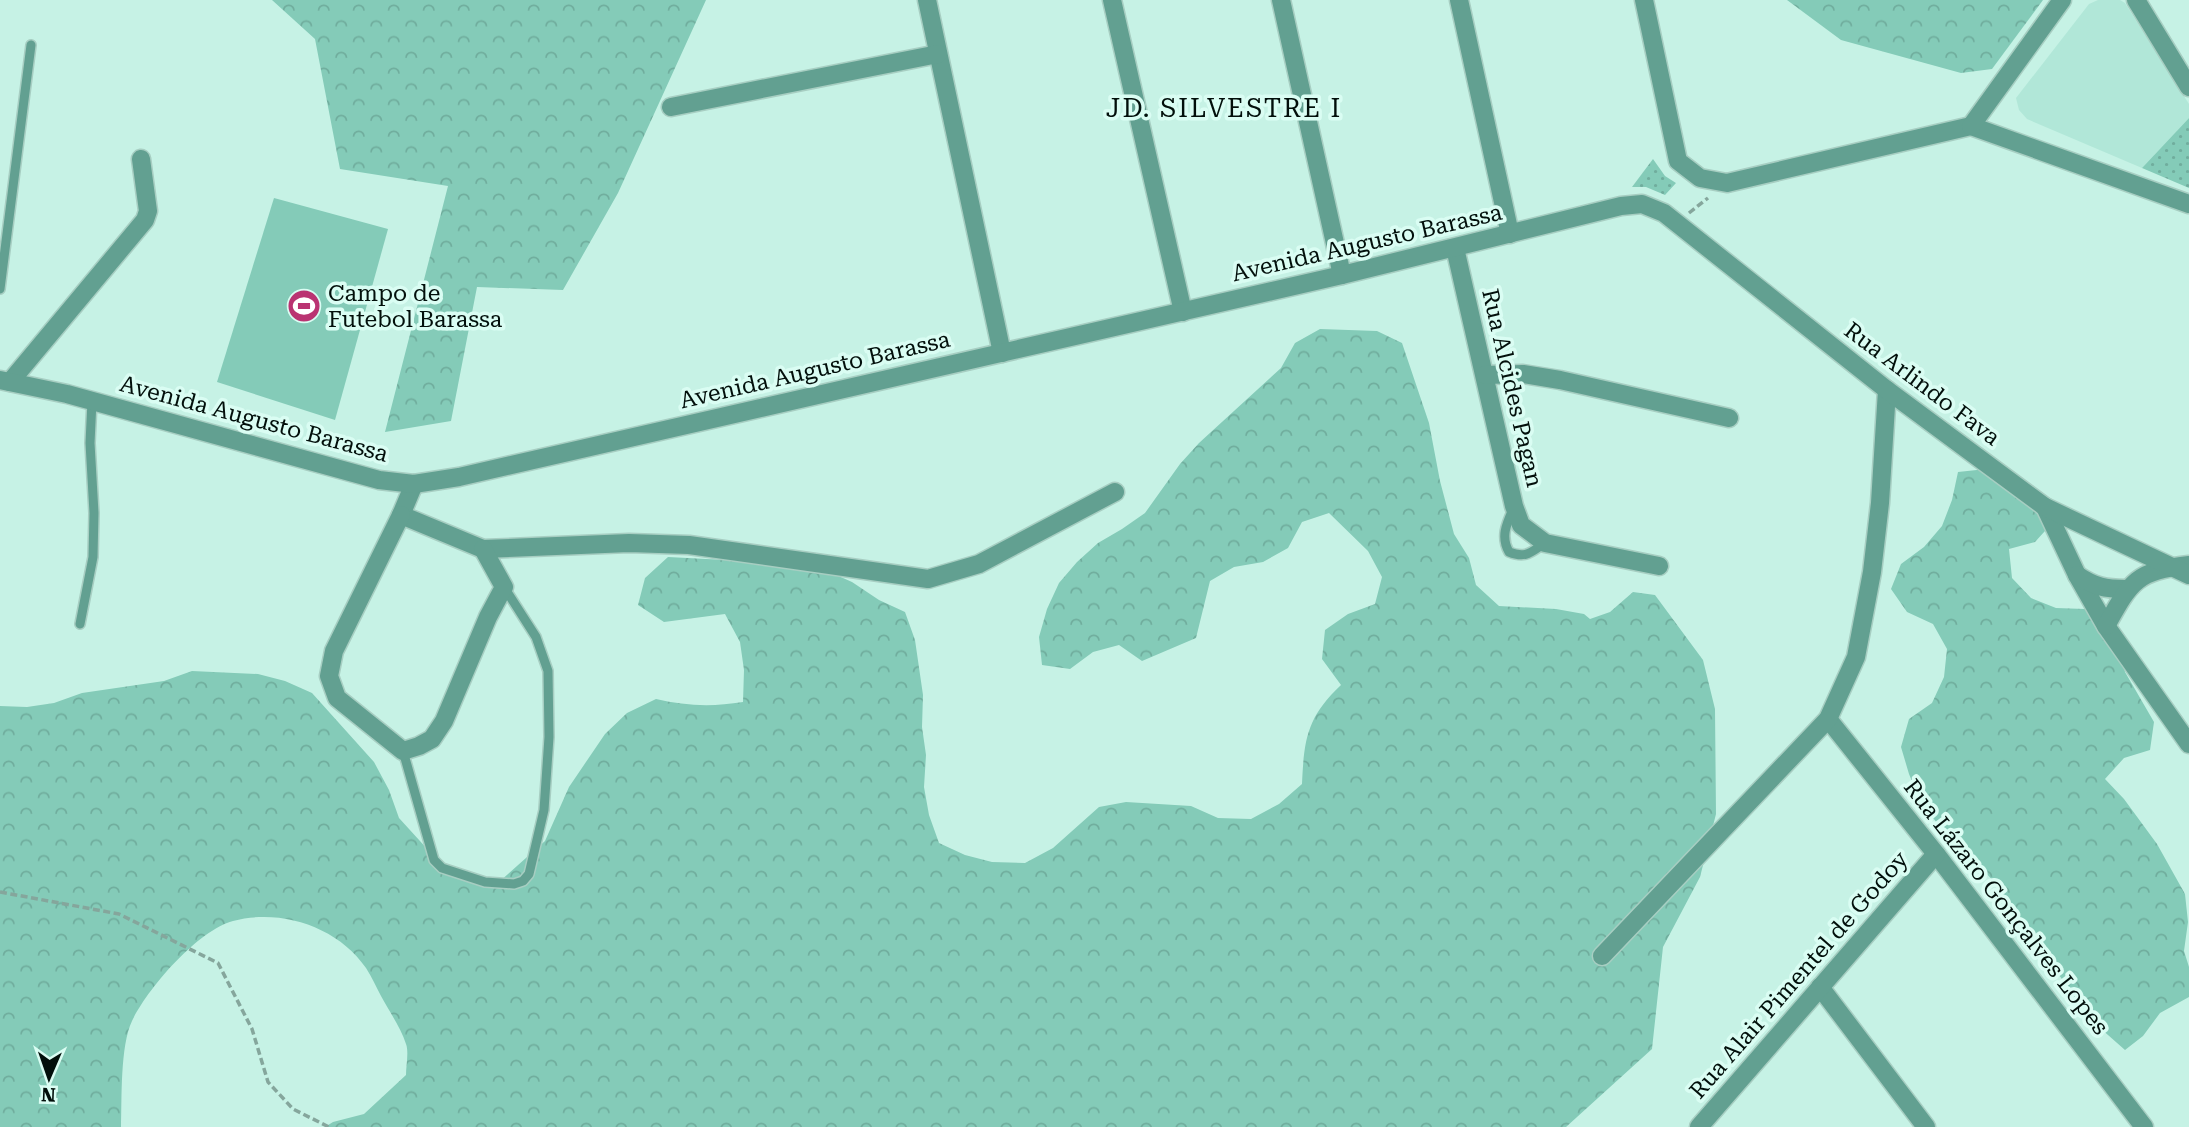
<svg xmlns="http://www.w3.org/2000/svg" width="2189" height="1127" font-family="'Roboto Serif',serif">
	<style>
		.built { fill: #b1e7d8 }
		.grass { fill: url(#grass-dots) }
		.forest { fill: url(#forest-crowns) }
		.pitch { fill: #84cbb8 }
		.lines { fill: none; stroke-linecap: round; stroke-linejoin: round }
		.service-casing { stroke: #a7cec2; stroke-width: 12 }
		.minor-casing { stroke: #a7cec2; stroke-width: 21 }
		.tertiary-casing { stroke: #a7cec2; stroke-width: 21 }
		.path { stroke: #85a69c; stroke-width: 3.5; stroke-dasharray: 7 3.5; stroke-linecap: butt }
		.service { stroke: #62a091; stroke-width: 9 }
		.minor { stroke: #62a091; stroke-width: 18 }
		.tertiary { stroke: #62a091; stroke-width: 18 }
		.labels { text-anchor: middle; dominant-baseline: central; stroke-width: 7; stroke-linejoin: round; paint-order: stroke }
		.street-label { font-size: 23px; fill: #020f0b; stroke: #dafdf3 }
		.poi-label { font-size: 23px; fill: #020f0b; stroke: #dafdf3; text-anchor: start }
		.quarter-label { font-size: 26px; letter-spacing: 2px; fill: #020f0b; stroke: #dafdf3 }
	</style>
	<defs>
		<pattern id="grass-dots" width="8" height="8" patternUnits="userSpaceOnUse" patternTransform="scale(1.75)"><rect width="8" height="8" fill="#84cbb8"/><path d="M2 2h.1M6 6h.1" fill="none" stroke="#70ad9d" stroke-width="1.8" stroke-linecap="round"/></pattern>
		<pattern id="forest-crowns" width="20" height="18" patternUnits="userSpaceOnUse" patternTransform="scale(1.75)"><rect width="20" height="18" fill="#84cbb8"/><path d="M2 6a3 3 0 1 1 6 0M12 15a3 3 0 1 1 6 0" fill="none" stroke="#70ad9d"/></pattern>
	</defs>
	<rect width="100%" height="100%" fill="#c6f2e5"/>
	<path class="built" d="M2098,0H2120L2125,3L2189,104V118L2142,168L2027,119L2019,110L2016,98L2089,4Z"/>
	<g class="grass">
		<path d="M2189,118V188L2142,168Z"/>
		<path d="M1653,159L1665,176L1676,183L1665,195L1646,187H1632Z"/>
	</g>
	<g class="forest">
		<path d="M272,0H706L618,193L563,290L477,287L451,421L385,432L448,186L340,169L315,39Z"/>
		<path d="M1787,0H2043L1992,69L1961,73L1841,40Z"/>
		<path d="M1320,329L1377,331L1402,343L1429,423L1440,481L1454,534L1469,558L1476,585L1499,606L1556,609L1584,614L1590,619L1610,612L1633,592L1655,595L1703,660L1715,709L1716,814L1700,877L1663,947L1652,1049L1566,1127H325L333,1122L364,1114L406,1075C406,1066 409,1052 406,1044C401,1028 389,1011 381,996C376,987 372,977 366,968C338,927 281,908 233,921C197,931 148,988 132,1021C120,1046 122,1099 121,1127H0V706L27,707L54,703L82,693L164,681L192,671L258,674L285,681L312,693L374,762L389,790L399,818L440,863L499,882L545,841L569,787L605,734L627,713L656,699C686,706 712,707 743,702L744,670L740,642L725,614L664,622L638,605L645,578L668,557L766,562L825,570L852,582L879,600L905,612L915,640L923,695L922,727L926,755L924,787L929,815L939,843L965,855L992,862L1025,863L1053,848L1099,807L1126,802L1191,806L1218,818L1251,819L1279,804L1302,784C1304,739 1307,717 1341,685L1322,659L1325,630L1348,614L1375,604L1382,577L1368,551L1329,513L1302,522L1288,548L1263,562L1234,567L1210,581L1196,638L1142,661L1119,645L1093,652L1070,669L1042,665L1039,637L1047,609L1059,583L1077,562L1098,543L1122,529L1145,513L1180,464L1199,443L1281,368L1295,343Z"/>
		<path d="M1986,469L2054,521L2035,542L2009,549L2012,578L2031,598L2056,608L2085,609L2113,617L2125,672L2154,722L2150,750L2124,758L2105,779L2124,799L2157,844L2185,894L2188,922L2184,951L2189,967V997L2160,1013L2143,1036L2125,1050L2091,1020L2059,975L2024,932L1995,883L1958,842L1937,823L1920,801L1909,774L1901,747L1909,719L1932,703L1944,677L1947,649L1933,624L1907,612L1891,589L1901,564L1924,547L1942,526L1952,500L1958,472Z"/>
	</g>
	<path class="pitch" d="M274,198L388,229L335,420L217,382Z"/>
	<g class="lines">
		<defs>
			<g id="service">
				<path d="M0,289L31,45"/>
				<path d="M1514,507C1507,523 1500,536 1509,552C1526,559 1531,552 1545,543"/>
				<path d="M80,624L93,557L94,513L90,443L92,401"/>
				<path d="M403,751L434,860L442,868L485,882L514,884L523,881L529,874L544,810L549,737L548,671L536,637L504,587"/>
			</g>
			<g id="minor">
				<path d="M927,0L1002,353"/>
				<path d="M1112,0L1183,312"/>
				<path d="M1281,0L1342,275"/>
				<path d="M1459,0L1510,234"/>
				<path d="M1644,0L1678,161L1700,178L1727,183L1971,126"/>
				<path d="M2136,0L2189,87"/>
				<path d="M671,107L938,54"/>
				<path d="M1971,126L2189,204"/>
				<path d="M1971,126L2062,0"/>
				<path d="M1455,248L1514,506L1521,525L1545,543L1659,566"/>
				<path d="M1485,375L1523,374L1560,380L1729,418"/>
				<path d="M10,382L145,220L148,211L141,159"/>
				<path d="M414,484L401,515L483,549L629,543L689,545L928,579L979,564L1115,492"/>
				<path d="M2045,507L2077,575L2106,626L2189,744"/>
				<path d="M401,515L334,651L329,676L337,698L403,751L419,746L432,739L444,721L488,617L504,587L483,549"/>
				<path d="M2077,575C2095,587 2105,589 2126,589"/>
				<path d="M2106,626C2131,581 2136,571 2189,565"/>
				<path d="M1828,719L1936,854L2144,1127"/>
				<path d="M1602,956L1828,719L1856,657L1872,572L1880,503L1887,390"/>
				<path d="M1820,987L1926,1127"/>
				<path d="M1699,1127L1936,854"/>
			</g>
			<path id="tertiary" d="M0,380L67,394L379,480L414,484L459,477L1342,275L1621,206L1642,204L1664,213L1887,390L2045,507L2189,575"/>
		</defs>
		<use href="#service" class="service-casing"/>
		<use href="#minor" class="minor-casing"/>
		<use href="#tertiary" class="tertiary-casing"/>
		<g class="path">
			<path d="M1689,213L1708,198"/>
			<path d="M0,892L119,914L218,963L252,1029L268,1082L293,1109L329,1127"/>
		</g>
		<use href="#service" class="service"/>
		<use href="#minor" class="minor"/>
		<use href="#tertiary" class="tertiary"/>
	</g>
	<defs>
		<symbol id="stadium-disc" viewBox="-11 -11 22 22"><circle r="9.5" fill="#ba3372" stroke="#dafdf3"/><path d="M0-5a6.5 5 0 1 0 0 10a6.5 5 0 1 0 0-10ZM-3.5-1.8h7v3.6h-7Z" fill="#fff"/></symbol>
	</defs>
	<g fill-rule="evenodd">
		<use href="#stadium-disc" x="285" y="287" width="38" height="38"/>
	</g>
	<g class="labels">
		<g class="street-label">
			<text transform="translate(1367 243) rotate(-13)">Avenida Augusto Barassa</text>
			<text transform="translate(815 370) rotate(-13)">Avenida Augusto Barassa</text>
			<text transform="translate(1922 384) rotate(37)">Rua Arlindo Fava</text>
			<text transform="translate(1512 388) rotate(77)">Rua Alcides Pagan</text>
			<text transform="translate(254 419) rotate(15)">Avenida Augusto Barassa</text>
			<text transform="translate(2006 907) rotate(52)">Rua Lázaro Gonçalves Lopes</text>
			<text transform="translate(1799 975) rotate(-49)">Rua Alair Pimentel de Godoy</text>
		</g>
		<g class="poi-label">
			<text x="328" y="293">Campo de<tspan x="328" dy="26">Futebol Barassa</tspan></text>
		</g>
		<g class="quarter-label">
			<text x="1224" y="108">JD. SILVESTRE I</text>
		</g>
	</g>
	<g transform="translate(49 1078) rotate(182)" stroke="#dafdf3" stroke-width="5" paint-order="stroke">
	<path d="M0-5L12 26L0 18L-12 26Z" fill="#020f0b"/>
	<text y="-10" font-size="19" font-weight="bold" text-anchor="middle" fill="#020f0b">N</text>
	</g>
</svg>
